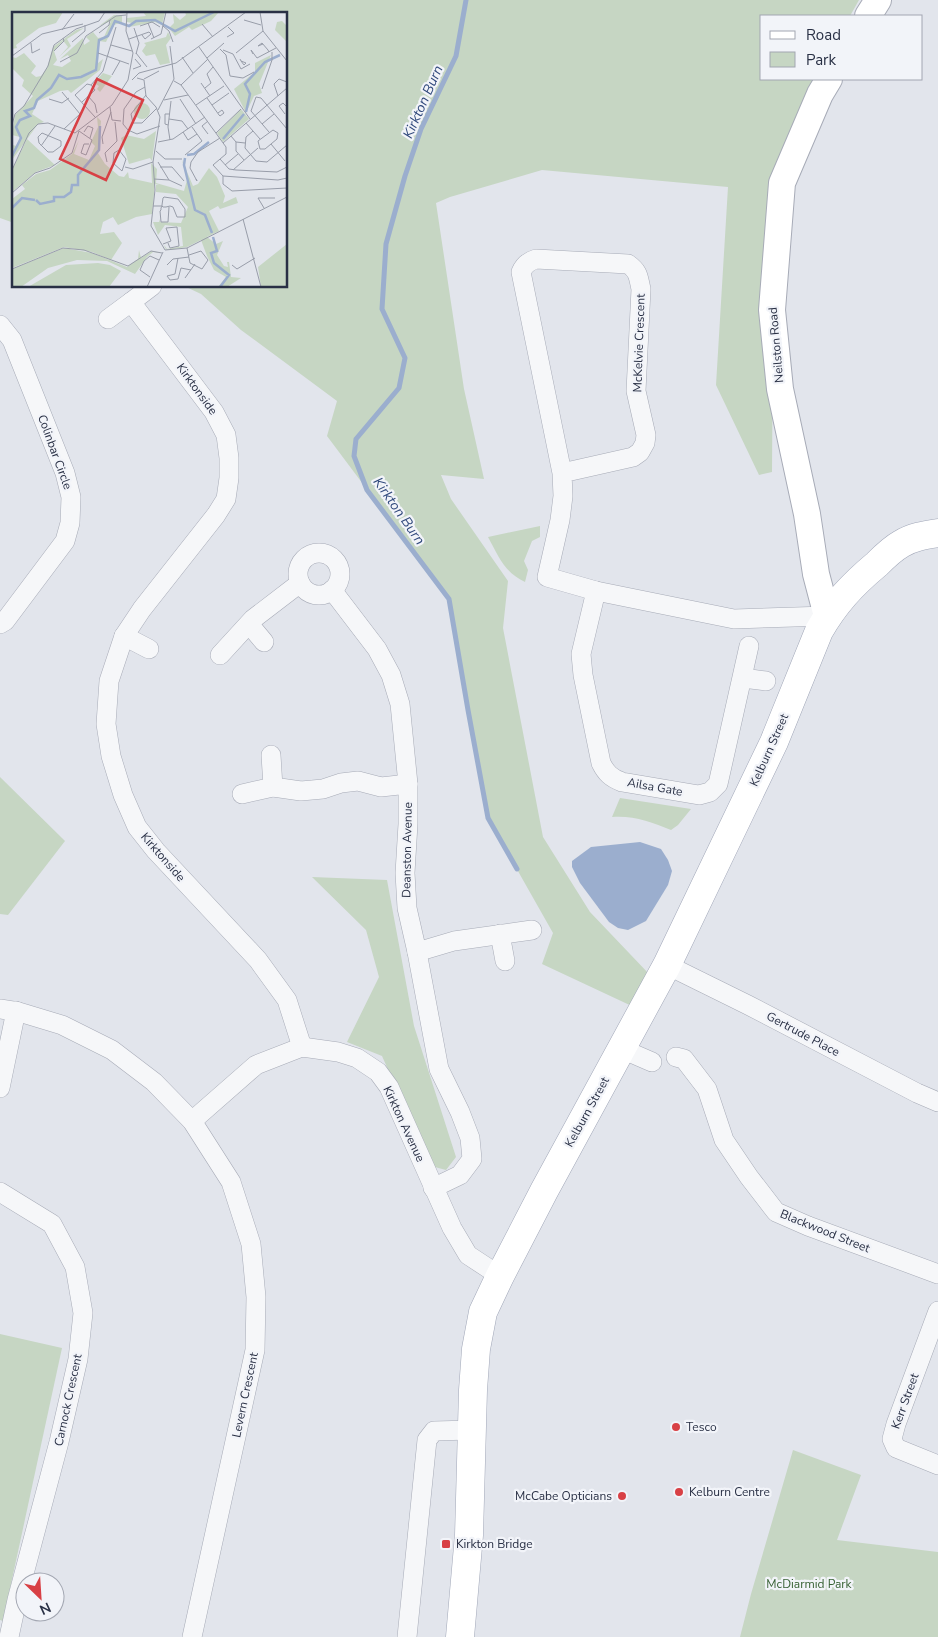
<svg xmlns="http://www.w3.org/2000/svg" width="938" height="1637" font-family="'Nunito Sans',sans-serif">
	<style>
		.green { fill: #c6d6c3 }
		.water { fill: #9baece }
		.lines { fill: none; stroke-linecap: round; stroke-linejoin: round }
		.stream { stroke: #9baece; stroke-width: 5 }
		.street-casing { stroke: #a7abb7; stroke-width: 20 }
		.secondary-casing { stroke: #a7abb7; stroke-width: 28 }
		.primary-casing { stroke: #a1a7b8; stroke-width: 29 }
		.street { stroke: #f6f7f9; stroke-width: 19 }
		.secondary { stroke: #fff; stroke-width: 26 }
		.primary { stroke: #fff; stroke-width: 28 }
		.poi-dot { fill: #d84045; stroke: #f2f4f9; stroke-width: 2 }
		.labels { text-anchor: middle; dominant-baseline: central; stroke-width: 4.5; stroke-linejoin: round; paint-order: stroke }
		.street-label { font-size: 12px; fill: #293045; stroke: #f2f4f9 }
		.poi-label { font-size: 12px; fill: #293045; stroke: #f2f4f9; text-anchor: start }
		.park-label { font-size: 12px; fill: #386235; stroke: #f2f4f9 }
		.water-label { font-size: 14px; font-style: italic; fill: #30497c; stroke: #f2f4f9 }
		.inset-river { fill: none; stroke: #9baece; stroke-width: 2.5 }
		.inset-road { fill: none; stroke: #989da9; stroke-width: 1 }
		.view { fill: #d84045; fill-opacity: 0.15; stroke: #d84045; stroke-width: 2.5 }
		.inset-edge { fill: none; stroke: #293045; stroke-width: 2.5 }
	</style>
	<rect width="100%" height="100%" fill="#e2e5ec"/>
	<g class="green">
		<path d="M0,0H859L850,16H762V79H816L774,174L772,472L759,475L716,385L728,187L542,170L450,197L436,203L464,389L484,479L441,475L451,499L508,581L503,628L543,837L590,912L650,975L636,1008L542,964L553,933L488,818L468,710L449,599L327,436L337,401L241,330L201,294L184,286H286V14H14V223L0,218Z"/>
		<path d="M540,526V537L532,541L524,561L528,570L525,582C504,572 499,557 488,537Z"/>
		<path d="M0,777L65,841L8,915L0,914Z"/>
		<path d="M620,798L691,809L678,825L671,830C652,822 632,815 612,817Z"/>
		<path d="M312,877L387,880L414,1026L456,1157L446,1170L431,1166L382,1056L347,1042L379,977L366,930Z"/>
		<path d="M0,1334L62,1348L3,1621L0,1620Z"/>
		<path d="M793,1450L861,1475L837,1540L938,1552V1637H740L751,1594Z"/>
	</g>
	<path class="water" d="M640,842L661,849L668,860L672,871L668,885L646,921L628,930L618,928L609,922L580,883L572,867V861L591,847Z"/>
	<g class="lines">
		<path class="stream" d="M466,0L456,56L421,129L405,176L386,244L382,309L405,358L399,388L356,439L354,456L367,490L449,599L468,710L488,818L517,869"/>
		<defs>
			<g id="street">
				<path d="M131,302L152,286"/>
				<path d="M108,319L131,302L214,412L226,435L229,458V478L226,499L216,515L142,609L124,636L109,681L106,724L111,756L123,795L137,827L156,851L258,960L287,1000L302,1047"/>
				<path d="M0,325L12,340L65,473L71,497L70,523L65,541L5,621L0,624"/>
				<path d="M562,473L633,457L640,452L645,443L646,435L636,391L641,289C638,276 639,272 628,264L536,259C529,261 524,265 521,272L562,473L563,496L560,520L547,577L596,591L734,619L827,616"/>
				<circle cx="319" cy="574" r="21"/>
				<path d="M332,590L377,649L391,675L400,704L408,784V824L405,873L407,908L417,952L439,1069L460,1112L470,1138L472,1159L460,1175L433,1188"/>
				<path d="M596,591L581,654L583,675L601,763C606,773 611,778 622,782L699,795L710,792L718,784L749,646"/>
				<path d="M249,624L264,642"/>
				<path d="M124,636L149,649"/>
				<path d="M220,655L253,619L300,583"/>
				<path d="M743,678L766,681"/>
				<path d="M271,755L273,787"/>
				<path d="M242,794L273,787L301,791L323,789L341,783L358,781L381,787L408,784"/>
				<path d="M500,934L505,961"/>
				<path d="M417,952L454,941L532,930"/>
				<path d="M667,965L748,1005L917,1093L938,1102"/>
				<path d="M0,1009L19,1012L62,1025L112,1050L154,1082L192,1121L231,1182L251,1244L256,1297L255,1350L192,1637"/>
				<path d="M622,1049L652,1062"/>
				<path d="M676,1057L684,1059L707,1089L724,1140L749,1177L776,1212L808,1226L938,1274"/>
				<path d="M0,1088L16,1011"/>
				<path d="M192,1121L256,1065L302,1047L338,1052L357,1058L378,1072L389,1087L452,1228L468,1255L500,1276"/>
				<path d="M0,1192L52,1224L75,1267L83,1313L78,1359L59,1442L17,1600L9,1637"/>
				<path d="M938,1311L896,1424L892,1439L896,1448L938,1465"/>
				<path d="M407,1637L427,1440L434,1431L471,1430"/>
			</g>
			<g id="secondary">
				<path d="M868,16L878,0"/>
				<path d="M827,616L816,574L807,514L780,389L772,310L782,183L820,94L829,79"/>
			</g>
			<path id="primary" d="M460,1637L469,1535L473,1390L476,1349L483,1312L500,1276L544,1191L667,965L774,742L819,631C835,603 852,585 877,564C884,557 892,549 901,544C912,537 925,535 938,533"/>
		</defs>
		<use href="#street" class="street-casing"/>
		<use href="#secondary" class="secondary-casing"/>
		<use href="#primary" class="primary-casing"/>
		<use href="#street" class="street"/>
		<use href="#secondary" class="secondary"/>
		<use href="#primary" class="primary"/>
	</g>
	<g class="poi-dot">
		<circle cx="676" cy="1427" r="5"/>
		<circle cx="679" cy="1492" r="5"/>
		<circle cx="622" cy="1496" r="5"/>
		<rect x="441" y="1539" width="10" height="10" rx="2.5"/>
	</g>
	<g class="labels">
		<g class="street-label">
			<text transform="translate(639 343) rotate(-88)">McKelvie Crescent</text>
			<text transform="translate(776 345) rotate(-95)">Neilston Road</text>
			<text transform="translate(197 389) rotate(54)">Kirktonside</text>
			<text transform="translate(55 452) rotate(70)">Colinbar Circle</text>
			<text transform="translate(769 750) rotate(-66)">Kelburn Street</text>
			<text transform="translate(655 787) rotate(10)">Ailsa Gate</text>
			<text transform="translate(407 850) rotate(-89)">Deanston Avenue</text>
			<text transform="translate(163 857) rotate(49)">Kirktonside</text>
			<text transform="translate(803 1034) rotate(28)">Gertrude Place</text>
			<text transform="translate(587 1112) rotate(-61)">Kelburn Street</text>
			<text transform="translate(404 1124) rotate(65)">Kirkton Avenue</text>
			<text transform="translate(825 1231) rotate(22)">Blackwood Street</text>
			<text transform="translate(245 1395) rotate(-78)">Levern Crescent</text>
			<text transform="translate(68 1400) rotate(-78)">Carnock Crescent</text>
			<text transform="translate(905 1401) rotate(-70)">Kerr Street</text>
		</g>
		<g class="poi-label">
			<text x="686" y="1427">Tesco</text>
			<text x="689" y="1492">Kelburn Centre</text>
			<text x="612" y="1496" text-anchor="end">McCabe Opticians</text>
			<text x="456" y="1544">Kirkton Bridge</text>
		</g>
		<g class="park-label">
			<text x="809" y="1584">McDiarmid Park</text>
		</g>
		<g class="water-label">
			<text transform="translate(423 102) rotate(-66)">Kirkton Burn</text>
			<text transform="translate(399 511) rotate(55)">Kirkton Burn</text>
		</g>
	</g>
	<g transform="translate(12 12)">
		<rect width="275" height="275" fill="#e2e5ec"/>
		<path d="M0,0H51L44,11L27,16L4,33L5,36L0,37ZM131,0H153L150,13L143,10L117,15L120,11L115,10V6L134,4ZM173,0H207L199,9L180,18L177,15L163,24L157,16L162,11L161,2L168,8L174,3ZM102,3L110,4V10L102,13L94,30L87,29L86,51L91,47L88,58L59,81L56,78L48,79L26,89L20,102L32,110L26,112L0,148V133L5,134L8,125L0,123L3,103L21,84L10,74L12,68L0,56V45L4,46L12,41L24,54L19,61L24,65L29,64L35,56L41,35L64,18L72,16L55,27L59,34L47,45L56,35L53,31L51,29L42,39L45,48L41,53L50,55L59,49L56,43L48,47L71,26L72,33L78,29L74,25L81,20L86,26L92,25L99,9L87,14ZM265,10L270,9L275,14V30L263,18ZM156,20L159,26L154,33L158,51L148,53L143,42L134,44L130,39L134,33L132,31L154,25ZM259,43L247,72L250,81L242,84L234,101L222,77L243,60V51ZM91,61L100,64L88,80L85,77L87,74L82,71ZM122 99a8 8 0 1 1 16 0a8 8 0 1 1-16 0ZM229,97L237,107L211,130L205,121ZM85,105L89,109L86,141L93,152L107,164L112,165L116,160L117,166L140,171L139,151L145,157L144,171L172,179L175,168L170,148L181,174L186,172L197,156L205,165L213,184L211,191L224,185L226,191L208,197L206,194L197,199L207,219L175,235L155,238L153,236L152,233L155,237L171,234L169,215L153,213L146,223L141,210H147V207L148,210L169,211L176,195L164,182L144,180V173H147L143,172L140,202L124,205L106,213L101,205L91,210L88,222L102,220L110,231L99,248L80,240L52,235L0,256V187L13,177L10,173L24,162L38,158L60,142L67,128L62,142L77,148L83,134L79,130L86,115ZM144,119L140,149L138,146L117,152L109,126L114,123L132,127ZM15,127L43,153L24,160L0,180V158ZM195,225L204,232L211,229L205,243L212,254L216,255L215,250H217L219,265L229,266L215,275H206L214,265L202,258L195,244L189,228ZM275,232V275H249L246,255ZM52,236L80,241L115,255L126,247L127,238L129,246L140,239L149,241L141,240L135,245L123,262L95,249L65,248L36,256L9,275H0V257ZM86,251L98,253L109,259L97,275H16L54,253Z" fill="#c6d6c3"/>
		<path class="inset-river" d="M234,100L238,82L233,72L253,50L268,43M211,127L232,102M175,143L182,142L197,130M0,144L9,126L4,115L8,108L18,104L13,99L22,96L25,88L39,76L47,63L55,67L69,65L84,58L87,28L96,24L103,9L117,14L124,9L143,8L163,19L202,0M173,146L172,153L183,198L193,203L200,221M24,188L28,192L42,189V185H52L59,180L60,173H66V163L87,138L88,114M0,196L10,186L23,188M201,225L205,239L199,241L202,251L217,263L208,275"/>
		<path class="inset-road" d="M248,0L251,19L275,49M232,8L249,13M136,11L142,26M190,12L201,25M128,14L140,10L148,15M151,14L157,19L161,30M122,16L127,31L124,42M50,18L62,2M87,21L97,13L98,8M215,25L222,21L216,15M117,27L137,20L139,22L133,27L130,23M139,27L149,22L154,0M60,30L73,19V13M19,31L20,41L28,37M251,32L246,34L250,31L256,38L257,40M99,33L120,39M187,35L238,107M208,37L214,43L218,64L231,66L242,60M211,38L221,42L229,57L238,52M42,39L52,29L51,26M86,41L117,52M124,41L135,55M224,41L251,19M241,42L239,38L245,46L264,36M0,44L30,22L71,12M170,45L181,61M195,46L212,31M228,47L229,49L232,53L234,51L229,49M48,50L65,41L74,24L104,4L114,3M121,57L129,54L123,47M100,63L108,49M125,66L132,68L134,84L144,95L148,105L141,150L143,178L139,214L153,238M132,67L147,59M120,68L127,61L164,51L234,0M162,69L169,73L214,135V142L201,153L211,164L266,168L275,166M189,71L198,84M79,73L91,59L104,15M79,73L75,72L63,83L83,105M169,73L196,47M133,75L124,80L112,97L111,112L116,118L125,122L148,114M193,76L199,71L195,62L201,55M250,77L260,48V40M50,80L68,102L52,117M134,83L119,102L121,111H130L145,96M76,84L83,92L85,101M266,84L262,72L267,67L275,70M195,86L207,103L208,104L212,101L210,98L206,101M37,87L50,91L57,86M168,87L184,112M152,88L176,83M70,90L83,78L79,73M184,93L212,74M200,93L217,81M98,95L100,108L109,109M146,98L162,67L158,34M273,102L267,94L271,91L275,95M157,107L170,109L176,117M196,109L190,114L196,122M234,111L248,127M250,112L262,102M0,113L3,102L12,94L36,54L42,33L64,17L87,9L93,0M156,113L153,112V102H157M261,118L266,121L265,127L253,137H248L246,129ZM241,119L234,125L233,136L244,149L255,150L275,133M72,120L76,114L81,116L78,126M171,120L176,128L185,122L180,115M257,120L239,99L244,85L249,86L275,117M30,121L49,129V134L41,140H36L27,131L26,125ZM204,121L229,97M219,124L224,130L233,131M158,128L156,115L159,89M146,130L161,127L193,105M224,130V139L232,148M211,131L275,76M91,132L90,125L99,100M259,132L273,149M29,134L43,114M107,138L114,147L110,159L101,151L102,141ZM144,139L153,147H170M173,143L190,129L185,122M208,147L217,157L224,158L265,160L275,155M95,150L93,141L105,129L103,110M146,150L157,168M213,153L226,142M113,155L121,157L141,150M148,155H160L172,169M0,158L17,121L26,112L36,111L63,121L100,93L116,68L121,41L114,19L115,0M221,158L246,136M211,164V172L220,179L275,176M142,167L157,168L170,174M184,167L185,169L178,156L179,150L186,140L208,126M0,181L23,161L38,156L60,141L67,119L80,128L74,143L69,141L72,132H77M141,194H150L151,195H154L158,194L161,195L165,205H173V197L166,187L152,185L151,186L150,193V194L149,196V198L148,199L149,210H156L157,195M252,196L246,186H263M231,207L249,275M151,232L159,229L154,216L165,215L167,234L158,236L156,231M175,236L178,251L190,257L196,248L189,239L177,243M153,238L175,236L275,185M155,253L161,247L177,245M220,253L225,257L243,246M0,257L51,236L72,238L116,254L139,239L150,241M155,264L158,268L166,267L169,256L179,258M155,264L163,262L166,246M138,265L128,258L132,249L138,244L147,248M173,266L183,252M135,275L151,240"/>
		<path class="view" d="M85,67L131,88L94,168L48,147Z"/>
		<rect width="275" height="275" class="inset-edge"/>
	</g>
	<rect x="760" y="15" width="162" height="65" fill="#f2f4f9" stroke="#a2a6b1"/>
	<rect x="770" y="31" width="25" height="8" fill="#ffffff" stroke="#a2a6b1"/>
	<text x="806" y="40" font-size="15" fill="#293045">Road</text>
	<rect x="770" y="52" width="25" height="15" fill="#c6d6c3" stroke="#a2a6b1"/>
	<text x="806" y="65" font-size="15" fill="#293045">Park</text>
	<g transform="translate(40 1597) rotate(155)"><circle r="24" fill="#f2f4f9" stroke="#a2a6b1"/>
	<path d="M0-4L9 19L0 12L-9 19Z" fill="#d84045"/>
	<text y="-8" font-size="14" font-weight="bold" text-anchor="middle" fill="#293045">N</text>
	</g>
</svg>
